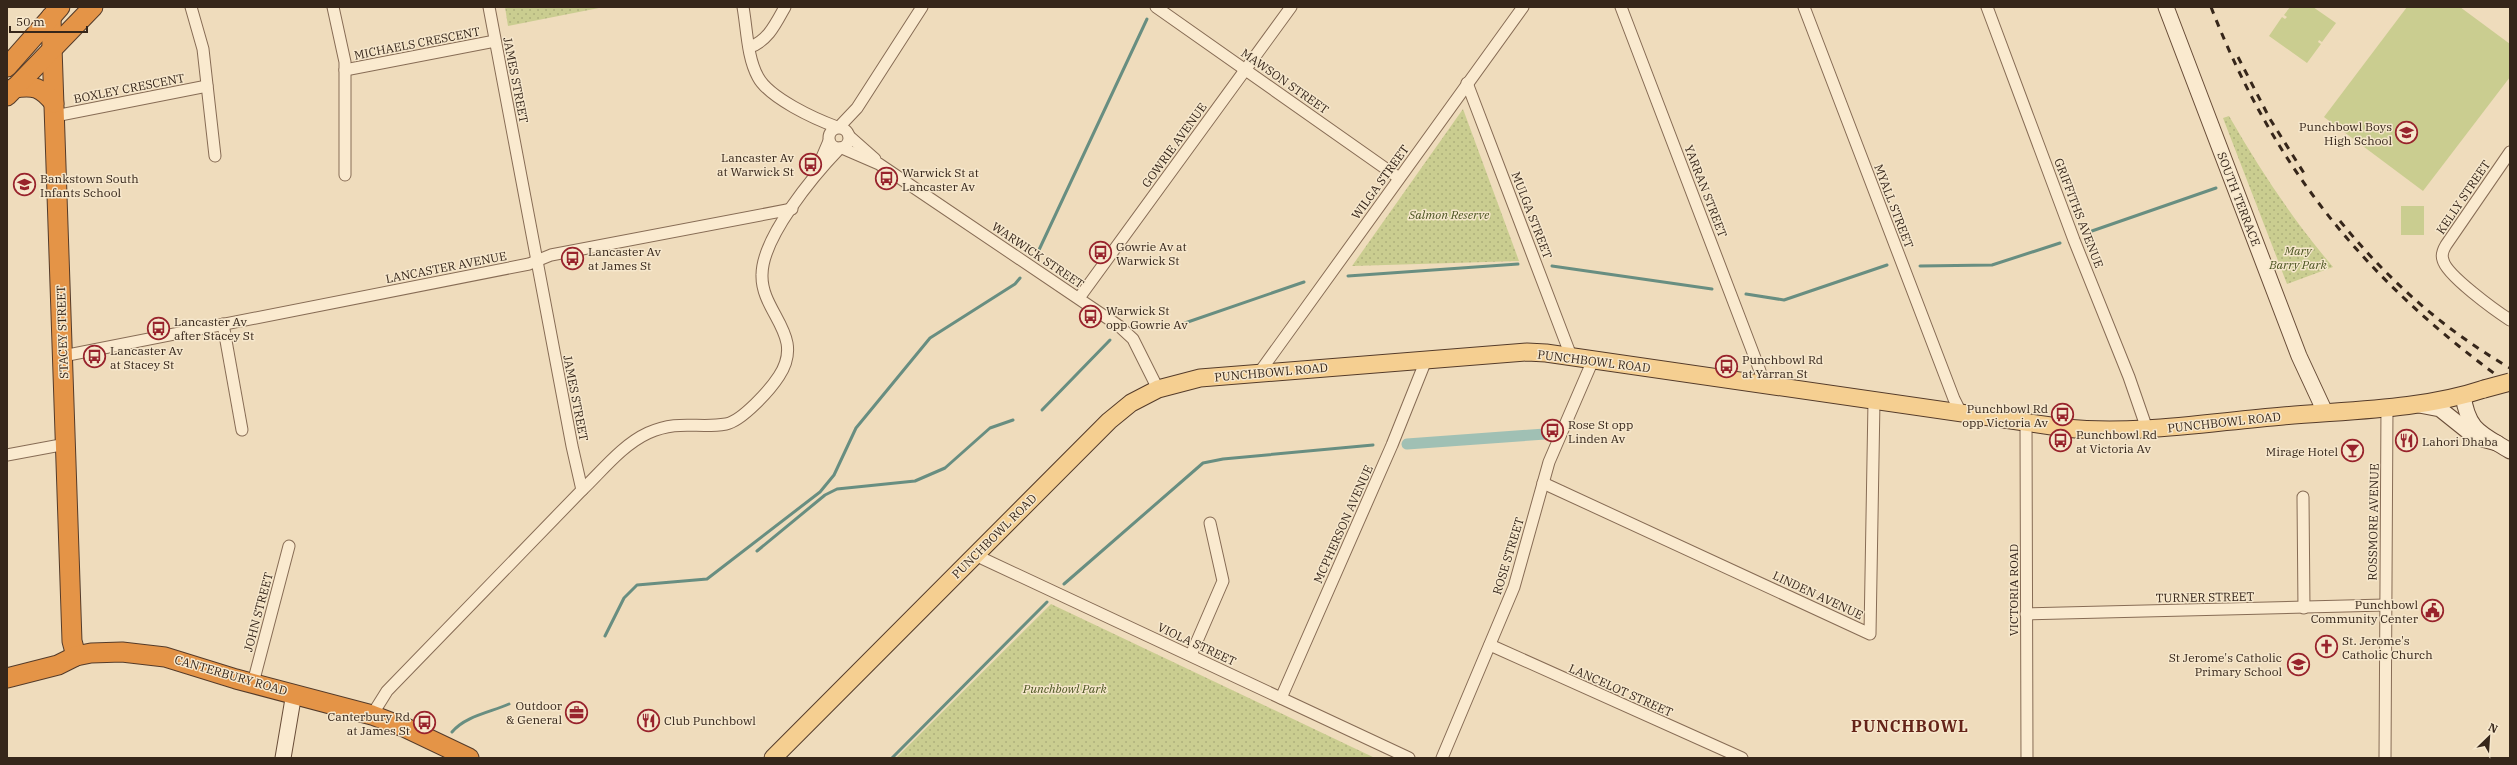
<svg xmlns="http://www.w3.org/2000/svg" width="2517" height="765" font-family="'IBM Plex Serif',serif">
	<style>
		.grass { fill: #cacd90 }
		.park { fill: url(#park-dots) }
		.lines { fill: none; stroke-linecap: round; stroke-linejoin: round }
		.stream { stroke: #688e81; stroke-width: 3 }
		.canal { stroke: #a0c0b4; stroke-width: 11 }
		.street-casing { stroke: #876c55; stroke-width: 13 }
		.secondary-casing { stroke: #694d38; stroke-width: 17 }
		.primary-casing { stroke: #543b2a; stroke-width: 19 }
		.highway-casing { stroke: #543b2a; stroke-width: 21 }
		.street { stroke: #faeacf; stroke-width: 11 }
		.secondary { stroke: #faeacf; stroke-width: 15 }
		.primary { stroke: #f5cf91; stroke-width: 17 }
		.highway { stroke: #e49447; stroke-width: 19 }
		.rail { stroke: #36261a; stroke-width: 3; stroke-dasharray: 7 7; stroke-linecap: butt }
		.primary-bridge-casing { stroke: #543b2a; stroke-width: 19; stroke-linecap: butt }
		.primary-bridge { stroke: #f5cf91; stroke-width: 17 }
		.labels { text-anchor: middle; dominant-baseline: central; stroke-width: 3; stroke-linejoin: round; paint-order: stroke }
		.street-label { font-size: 12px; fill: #36261a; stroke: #f6e7cc }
		.poi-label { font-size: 12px; fill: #36261a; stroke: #f6e7cc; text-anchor: start }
		.park-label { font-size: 12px; font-style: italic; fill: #4a5320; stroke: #f6e7cc }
		.district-label { font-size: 16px; font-weight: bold; letter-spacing: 1px; fill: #642318; stroke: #f6e7cc }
	</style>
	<defs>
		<pattern id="park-dots" width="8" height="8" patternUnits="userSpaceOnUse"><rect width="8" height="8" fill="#cacd90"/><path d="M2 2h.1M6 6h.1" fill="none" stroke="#aeb07c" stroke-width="1.8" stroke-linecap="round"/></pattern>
	</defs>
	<rect width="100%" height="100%" fill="#efdcbc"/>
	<g class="grass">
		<path d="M2290,7H2313L2336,23L2322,42L2319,40L2318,42L2321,44L2307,63L2269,36L2282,17L2285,19L2287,17L2284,15Z"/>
		<path d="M2407,7H2460L2510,44V77L2423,191L2324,117Z"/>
		<rect x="2401" y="206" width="23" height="29"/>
	</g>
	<g class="park">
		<path d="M505,7H604L508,26Z"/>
		<path d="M1463,109L1519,261L1352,266Z"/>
		<path d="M2229,116C2260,170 2293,220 2333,267L2287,284L2223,118Z"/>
		<path d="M1051,604L1375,758H896Z"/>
	</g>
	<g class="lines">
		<g class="stream">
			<path d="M2089,232L2216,188"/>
			<path d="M1038,252L1147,19"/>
			<path d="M1552,266L1712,289"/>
			<path d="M1920,266L1992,265L2060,243"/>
			<path d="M1348,276L1518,264"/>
			<path d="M1746,294L1784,300L1887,265"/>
			<path d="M1182,324L1304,282"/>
			<path d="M1042,410L1110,340"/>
			<path d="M757,551L825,495L837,489L915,481L945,468L990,428L1013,420"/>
			<path d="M1064,584L1203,463L1223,459L1373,445"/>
			<path d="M605,636L624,598L637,585L707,579L820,492L834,475L856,428L930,338L1015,284L1020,278"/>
			<path d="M452,732C465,716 491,712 509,704"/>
			<path d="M892,758L1047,602"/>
		</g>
		<path class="canal" d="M1407,444L1545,434"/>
		<defs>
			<g id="street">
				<path d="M191,7L203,49L215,156"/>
				<path d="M333,7L345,62V175"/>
				<path d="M743,7C747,29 747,57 758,77C769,98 815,119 837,127"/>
				<path d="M1156,7L1399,178"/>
				<path d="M1621,7L1760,371L1763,384"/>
				<path d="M1804,7L1954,399L1961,413"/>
				<path d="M1987,7L2074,240L2129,377L2147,429"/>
				<path d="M750,47C768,41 776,23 785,7"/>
				<path d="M345,70L495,41"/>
				<path d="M1467,83L1571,356"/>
				<path d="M55,116L207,86"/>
				<path d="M839,127L857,108L922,7"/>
				<circle cx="839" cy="138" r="10"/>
				<path d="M849,136L875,159"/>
				<path d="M842,148L879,164L1119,326L1133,339L1158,389"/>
				<path d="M2510,152L2446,245C2443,250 2441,255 2443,260C2446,275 2496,311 2510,320"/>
				<path d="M817,169L829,141"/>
				<path d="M1079,298L1291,7"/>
				<path d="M223,324L242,430"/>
				<path d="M63,356L529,264L551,255L792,209"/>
				<path d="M1259,373L1523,7"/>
				<path d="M2026,422L2027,758"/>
				<path d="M7,455L66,444"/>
				<path d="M1543,483L1870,634L1874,401"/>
				<path d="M582,490C602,471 622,445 648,433C680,419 697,429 726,424C742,421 770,390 779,376C806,335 761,313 762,275C762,237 814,175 840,148"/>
				<path d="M2303,497L2304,608"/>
				<path d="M975,555L1409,758"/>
				<path d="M2026,614L2385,605"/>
				<path d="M1490,645L1742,758"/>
				<path d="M1191,655L1223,581L1210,523"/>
				<path d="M253,683L289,546"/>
				<path d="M1281,698L1392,445L1426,360"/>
				<path d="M372,715L387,691L582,490L572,446L489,7"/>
				<path d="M1442,758L1514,587L1549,462L1593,360"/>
				<path d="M2385,758L2387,406"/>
			</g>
			<g id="secondary">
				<path d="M2166,7L2299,356L2325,412"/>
				<path d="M2463,395C2468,431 2481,433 2510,451"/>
				<path d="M2419,405L2440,409L2475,437L2497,443"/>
				<path d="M283,758L294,693"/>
			</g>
			<path id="primary" d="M773,758L1109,421L1131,403L1158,389L1200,378L1527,352L1546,353L2065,428C2138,435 2210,422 2283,416C2349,410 2421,410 2484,389"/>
			<g id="highway">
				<path d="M51,17L72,641L76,656"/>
				<path d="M7,67L60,7"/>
				<path d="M14,88C34,85 41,87 54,103"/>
				<path d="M7,96L93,7"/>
				<path d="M7,678L58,665L76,656L91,653L122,652L165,657L236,679L372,715L406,728L469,758"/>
			</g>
		</defs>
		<use href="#street" class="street-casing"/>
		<use href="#secondary" class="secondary-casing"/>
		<use href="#primary" class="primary-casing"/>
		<use href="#highway" class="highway-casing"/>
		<use href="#street" class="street"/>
		<use href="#secondary" class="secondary"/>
		<use href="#primary" class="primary"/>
		<use href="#highway" class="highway"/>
		<g class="rail">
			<path d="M2211,7C2275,171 2368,283 2510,385"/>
			<path d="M2238,57L2270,119L2307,178"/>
			<path d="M2340,221C2388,280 2444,330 2510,368"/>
		</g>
		<defs>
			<path id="primary-bridge" d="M2484,389L2510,382"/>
		</defs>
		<use href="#primary-bridge" class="primary-bridge-casing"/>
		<use href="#primary-bridge" class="primary-bridge"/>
	</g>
	<defs>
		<symbol id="school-ring" viewBox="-11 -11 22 22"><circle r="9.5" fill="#f6e7cc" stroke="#98232c" stroke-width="1.5"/><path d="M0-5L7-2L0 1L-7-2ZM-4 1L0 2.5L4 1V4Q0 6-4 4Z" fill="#98232c"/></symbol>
		<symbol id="bus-ring" viewBox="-11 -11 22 22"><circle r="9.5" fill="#f6e7cc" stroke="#98232c" stroke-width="1.5"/><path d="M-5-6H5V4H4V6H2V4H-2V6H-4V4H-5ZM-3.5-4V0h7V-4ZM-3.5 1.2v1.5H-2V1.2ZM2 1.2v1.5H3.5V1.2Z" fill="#98232c"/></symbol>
		<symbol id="restaurant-ring" viewBox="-11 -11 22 22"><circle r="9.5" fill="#f6e7cc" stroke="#98232c" stroke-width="1.5"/><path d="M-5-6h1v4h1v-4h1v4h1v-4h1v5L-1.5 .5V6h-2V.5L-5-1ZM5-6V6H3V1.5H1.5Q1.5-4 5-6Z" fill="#98232c"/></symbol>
		<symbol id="bar-ring" viewBox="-11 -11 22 22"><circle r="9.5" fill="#f6e7cc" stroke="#98232c" stroke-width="1.5"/><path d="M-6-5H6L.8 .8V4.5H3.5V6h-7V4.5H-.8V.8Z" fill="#98232c"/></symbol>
		<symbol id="civic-ring" viewBox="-11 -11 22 22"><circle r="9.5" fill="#f6e7cc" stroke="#98232c" stroke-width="1.5"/><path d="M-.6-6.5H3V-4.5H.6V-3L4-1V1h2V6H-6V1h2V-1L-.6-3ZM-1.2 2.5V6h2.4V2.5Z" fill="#98232c"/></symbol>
		<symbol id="church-ring" viewBox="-11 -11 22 22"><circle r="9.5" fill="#f6e7cc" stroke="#98232c" stroke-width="1.5"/><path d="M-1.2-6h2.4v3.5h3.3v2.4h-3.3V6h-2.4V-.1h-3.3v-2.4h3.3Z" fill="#98232c"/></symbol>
		<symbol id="office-ring" viewBox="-11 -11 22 22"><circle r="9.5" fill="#f6e7cc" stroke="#98232c" stroke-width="1.5"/><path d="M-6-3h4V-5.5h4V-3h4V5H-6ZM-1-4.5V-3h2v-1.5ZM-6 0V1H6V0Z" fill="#98232c"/></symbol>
	</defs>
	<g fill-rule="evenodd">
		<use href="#school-ring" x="2394" y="120" width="25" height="25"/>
		<use href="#bus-ring" x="798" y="152" width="25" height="25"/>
		<use href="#bus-ring" x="874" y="166" width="25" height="25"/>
		<use href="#school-ring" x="12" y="172" width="25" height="25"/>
		<use href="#bus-ring" x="1088" y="240" width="25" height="25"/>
		<use href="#bus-ring" x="560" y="246" width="25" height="25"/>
		<use href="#bus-ring" x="1078" y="304" width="25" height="25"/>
		<use href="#bus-ring" x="146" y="316" width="25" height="25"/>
		<use href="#bus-ring" x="82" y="344" width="25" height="25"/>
		<use href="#bus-ring" x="1714" y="354" width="25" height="25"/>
		<use href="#bus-ring" x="2050" y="402" width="25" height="25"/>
		<use href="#bus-ring" x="1540" y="418" width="25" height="25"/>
		<use href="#bus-ring" x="2048" y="428" width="25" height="25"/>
		<use href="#restaurant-ring" x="2394" y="428" width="25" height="25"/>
		<use href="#bar-ring" x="2340" y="438" width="25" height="25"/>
		<use href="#civic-ring" x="2420" y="598" width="25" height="25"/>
		<use href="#church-ring" x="2314" y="634" width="25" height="25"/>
		<use href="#school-ring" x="2286" y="652" width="25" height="25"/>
		<use href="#office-ring" x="564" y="700" width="25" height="25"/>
		<use href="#restaurant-ring" x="636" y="708" width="25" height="25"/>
		<use href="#bus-ring" x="412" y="710" width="25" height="25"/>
	</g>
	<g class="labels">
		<g class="street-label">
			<text transform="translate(417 43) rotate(-11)">MICHAELS CRESCENT</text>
			<text transform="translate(516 80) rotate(79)">JAMES STREET</text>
			<text transform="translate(1285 81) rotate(35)">MAWSON STREET</text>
			<text transform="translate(129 88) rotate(-11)">BOXLEY CRESCENT</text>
			<text transform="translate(1174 145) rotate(-54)">GOWRIE AVENUE</text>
			<text transform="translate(1380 182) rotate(-54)">WILGA STREET</text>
			<text transform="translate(1706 191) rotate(69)">YARRAN STREET</text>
			<text transform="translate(2463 197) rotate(-56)">KELLY STREET</text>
			<text transform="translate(2239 199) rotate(69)">SOUTH TERRACE</text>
			<text transform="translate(1894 206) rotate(69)">MYALL STREET</text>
			<text transform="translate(2079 213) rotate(69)">GRIFFITHS AVENUE</text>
			<text transform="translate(1532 215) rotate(69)">MULGA STREET</text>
			<text transform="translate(1038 255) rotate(34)">WARWICK STREET</text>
			<text transform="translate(446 267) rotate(-11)">LANCASTER AVENUE</text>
			<text transform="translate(62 332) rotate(-92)">STACEY STREET</text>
			<text transform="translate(1594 361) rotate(7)">PUNCHBOWL ROAD</text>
			<text transform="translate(1271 372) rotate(-5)">PUNCHBOWL ROAD</text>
			<text transform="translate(576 398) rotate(79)">JAMES STREET</text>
			<text transform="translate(2224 422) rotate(-6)">PUNCHBOWL ROAD</text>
			<text transform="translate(2373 522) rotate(-89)">ROSSMORE AVENUE</text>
			<text transform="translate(1343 524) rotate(-66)">MCPHERSON AVENUE</text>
			<text transform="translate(994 536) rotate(-45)">PUNCHBOWL ROAD</text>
			<text transform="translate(1508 556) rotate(-73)">ROSE STREET</text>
			<text transform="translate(2013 590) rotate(-90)">VICTORIA ROAD</text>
			<text transform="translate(1818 595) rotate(25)">LINDEN AVENUE</text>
			<text transform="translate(2205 597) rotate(-1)">TURNER STREET</text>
			<text transform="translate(258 612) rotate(-75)">JOHN STREET</text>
			<text transform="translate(1197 644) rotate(25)">VIOLA STREET</text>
			<text transform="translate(231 675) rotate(16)">CANTERBURY ROAD</text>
			<text transform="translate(1621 690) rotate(24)">LANCELOT STREET</text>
		</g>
		<g class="poi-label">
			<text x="2392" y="126" text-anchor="end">Punchbowl Boys<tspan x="2392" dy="14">High School</tspan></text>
			<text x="794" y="157" text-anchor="end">Lancaster Av<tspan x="794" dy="14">at Warwick St</tspan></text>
			<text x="902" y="172">Warwick St at<tspan x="902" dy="14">Lancaster Av</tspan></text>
			<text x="40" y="178">Bankstown South<tspan x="40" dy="14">Infants School</tspan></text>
			<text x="1116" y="246">Gowrie Av at<tspan x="1116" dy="14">Warwick St</tspan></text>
			<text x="588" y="251">Lancaster Av<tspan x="588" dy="14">at James St</tspan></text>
			<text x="1106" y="310">Warwick St<tspan x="1106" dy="14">opp Gowrie Av</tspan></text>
			<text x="174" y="321">Lancaster Av<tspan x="174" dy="14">after Stacey St</tspan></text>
			<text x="110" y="350">Lancaster Av<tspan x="110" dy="14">at Stacey St</tspan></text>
			<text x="1742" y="359">Punchbowl Rd<tspan x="1742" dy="14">at Yarran St</tspan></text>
			<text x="2048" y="408" text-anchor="end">Punchbowl Rd<tspan x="2048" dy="14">opp Victoria Av</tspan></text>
			<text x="1568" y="424">Rose St opp<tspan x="1568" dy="14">Linden Av</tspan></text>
			<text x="2076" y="434">Punchbowl Rd<tspan x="2076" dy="14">at Victoria Av</tspan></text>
			<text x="2422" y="441">Lahori Dhaba</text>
			<text x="2338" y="451" text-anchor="end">Mirage Hotel</text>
			<text x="2418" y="604" text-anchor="end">Punchbowl<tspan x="2418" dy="14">Community Center</tspan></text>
			<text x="2342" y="640">St. Jerome's<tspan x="2342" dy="14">Catholic Church</tspan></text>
			<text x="2282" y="657" text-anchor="end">St Jerome's Catholic<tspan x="2282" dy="14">Primary School</tspan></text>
			<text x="562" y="705" text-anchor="end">Outdoor<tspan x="562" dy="14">&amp; General</tspan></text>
			<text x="410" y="716" text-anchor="end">Canterbury Rd<tspan x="410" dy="14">at James St</tspan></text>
			<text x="664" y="720">Club Punchbowl</text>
		</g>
		<g class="park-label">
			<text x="1449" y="214">Salmon Reserve</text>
			<text x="2298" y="250">Mary<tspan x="2298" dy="14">Barry Park</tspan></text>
			<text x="1065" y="688">Punchbowl Park</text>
		</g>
		<g class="district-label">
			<text x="1910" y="726">PUNCHBOWL</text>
		</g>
	</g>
	<rect width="2517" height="765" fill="none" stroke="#36261a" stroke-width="16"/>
	<g transform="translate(2489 737) rotate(25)" stroke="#f6e7cc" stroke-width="3" paint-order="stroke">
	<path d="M0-3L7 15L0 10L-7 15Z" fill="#36261a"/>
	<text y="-6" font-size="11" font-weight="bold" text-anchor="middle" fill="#36261a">N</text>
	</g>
	<path d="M10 26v6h77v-6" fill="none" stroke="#36261a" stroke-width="2"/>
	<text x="16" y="26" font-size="12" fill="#36261a" stroke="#f6e7cc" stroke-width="3" paint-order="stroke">50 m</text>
</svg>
